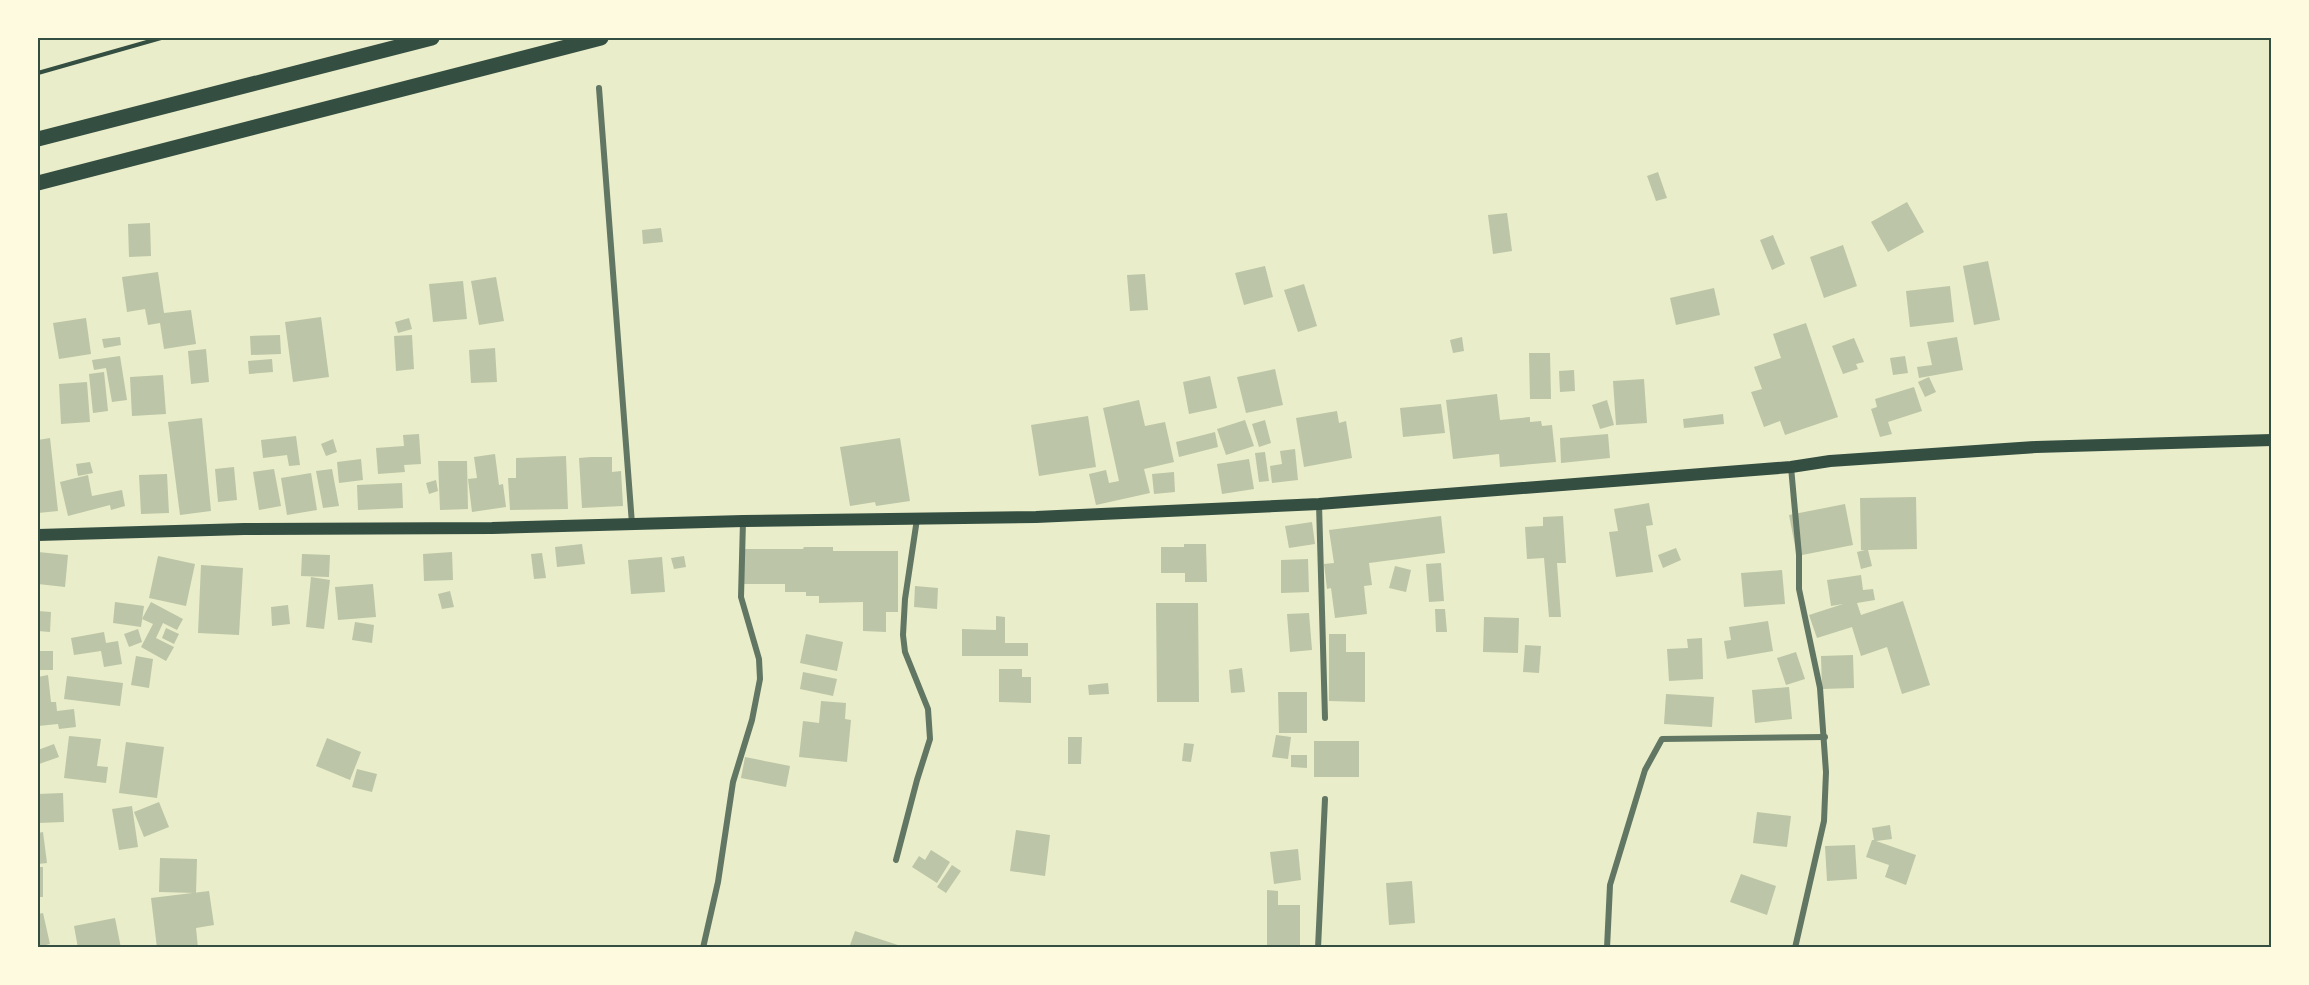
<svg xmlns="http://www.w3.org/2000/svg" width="2309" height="985" font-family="'Space Grotesk',sans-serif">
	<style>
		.building { fill: #bcc5a7 }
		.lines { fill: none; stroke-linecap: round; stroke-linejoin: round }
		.path { stroke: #344e41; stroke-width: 4 }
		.minor { stroke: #617663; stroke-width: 6 }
		.secondary { stroke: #344e41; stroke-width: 12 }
		.motorway { stroke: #344e41; stroke-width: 15 }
		.neatline { fill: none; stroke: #344e41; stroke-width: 2 }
	</style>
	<rect width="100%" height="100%" fill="#e9edc9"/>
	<g class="building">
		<path d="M1658,172L1667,198L1656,201L1647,176Z"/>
		<path d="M1907,202L1924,232L1888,252L1871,222Z"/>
		<path d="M1507,213L1512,251L1493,254L1488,215Z"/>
		<path d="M150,223L151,256L129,257L128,224Z"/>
		<path d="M661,228L663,242L643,244L642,230Z"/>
		<path d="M1773,235L1785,264L1772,270L1760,240Z"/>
		<path d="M1843,245L1857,286L1824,298L1810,257Z"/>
		<path d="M1988,261L2000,320L1974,325L1963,266Z"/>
		<path d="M1265,266L1273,297L1244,305L1235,273Z"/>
		<path d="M158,272L164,313L191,310L196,344L164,349L160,323L148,325L145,309L127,312L122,277Z"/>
		<path d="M1145,274L1148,310L1130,311L1127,275Z"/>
		<path d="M496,277L504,321L479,325L471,281Z"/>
		<path d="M463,281L467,319L433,322L429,284Z"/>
		<path d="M1304,284L1317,326L1298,332L1284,290Z"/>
		<path d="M1950,286L1954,322L1910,327L1906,291Z"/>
		<path d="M1714,288L1720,315L1676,325L1670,298Z"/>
		<path d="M321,317L329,377L293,382L285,322Z"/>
		<path d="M86,318L91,354L59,359L53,323Z"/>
		<path d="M409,318L412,329L398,333L395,322Z"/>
		<path d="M1806,323L1838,417L1785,435L1780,421L1764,427L1751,392L1762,389L1754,367L1781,358L1773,334Z"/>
		<path d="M280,335L281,354L251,355L250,336Z"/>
		<path d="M412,335L414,369L396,371L394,336Z"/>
		<path d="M120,337L121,345L104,348L102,339Z"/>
		<path d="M1462,337L1464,351L1453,353L1450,340Z"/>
		<path d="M1957,337L1963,370L1919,378L1917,367L1932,365L1927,342Z"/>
		<path d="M1854,338L1864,362L1856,364L1858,369L1843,374L1832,346Z"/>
		<path d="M495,348L497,382L471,383L469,350Z"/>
		<path d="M206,349L209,382L191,384L188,351Z"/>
		<path d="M1529,353H1550L1551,399H1530Z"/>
		<path d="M120,356L127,400L112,402L106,368L94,370L92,360Z"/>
		<path d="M1905,356L1908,373L1893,375L1890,358Z"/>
		<path d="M272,359L273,372L249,374L248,361Z"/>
		<path d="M1275,369L1283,405L1246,413L1237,377Z"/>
		<path d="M1574,370L1575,391L1560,392L1559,371Z"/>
		<path d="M104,372L108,411L93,413L89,374Z"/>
		<path d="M163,375L166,414L132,416L130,377Z"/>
		<path d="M1210,376L1217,408L1189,414L1183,382Z"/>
		<path d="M1929,377L1936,392L1925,397L1918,382Z"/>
		<path d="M1644,379L1647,423L1616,425L1613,381Z"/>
		<path d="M87,382L90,422L61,424L59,384Z"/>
		<path d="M1914,387L1922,411L1888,422L1892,434L1880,437L1871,409L1877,407L1875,399Z"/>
		<path d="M1497,394L1500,420L1530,417V422L1541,421L1542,426L1552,425L1556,462L1500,467L1499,454L1453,459L1446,400Z"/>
		<path d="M1139,400L1145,426L1165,422L1174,462L1144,469L1150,493L1096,505L1089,474L1106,470L1109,483L1119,481L1103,408Z"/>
		<path d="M1607,400L1614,425L1600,429L1592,405Z"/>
		<path d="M1441,404L1445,433L1403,437L1400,408Z"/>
		<path d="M1337,411L1339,423L1346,421L1352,458L1304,467L1296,418Z"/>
		<path d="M1723,414L1724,424L1684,428L1683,419Z"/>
		<path d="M1088,416L1096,467L1039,476L1031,425Z"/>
		<path d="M202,418L211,511L180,515L168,422Z"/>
		<path d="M1245,420L1254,446L1226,455L1217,429Z"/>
		<path d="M1265,420L1271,443L1259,447L1252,424Z"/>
		<path d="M1215,432L1218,447L1179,457L1176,442Z"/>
		<path d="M419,434L421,464L404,465L405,472L378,474L376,448L404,446L403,435Z"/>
		<path d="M1608,434L1610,458L1561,463L1560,438Z"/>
		<path d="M296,436L300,465L289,466L287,455L263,458L261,440Z"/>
		<path d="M50,438L58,511L38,513V440Z"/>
		<path d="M900,438L910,501L876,506L875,502L850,506L840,447Z"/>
		<path d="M333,439L337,452L326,456L321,444Z"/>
		<path d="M1295,449L1298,480L1272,483L1270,466L1282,464L1280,451Z"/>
		<path d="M1265,452L1269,481L1259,482L1255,453Z"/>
		<path d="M495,454L499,485L503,484L506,507L472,512L468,479L477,478L474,457Z"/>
		<path d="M566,456L568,509L510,510L508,478H516V458Z"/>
		<path d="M591,457H612V472L621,471L623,506L582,508L579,458Z"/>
		<path d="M361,459L363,480L339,483L337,462Z"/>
		<path d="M1249,459L1254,489L1222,494L1217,464Z"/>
		<path d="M438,461H467L468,509L440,510Z"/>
		<path d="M90,462L93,473L78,476L76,464Z"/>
		<path d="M234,467L237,500L218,502L215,469Z"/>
		<path d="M274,469L281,506L259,510L253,472Z"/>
		<path d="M332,469L339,506L323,508L316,471Z"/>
		<path d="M1174,472L1175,492L1154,494L1152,474Z"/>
		<path d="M311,473L317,510L287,515L281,478Z"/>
		<path d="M167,474L169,513L141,514L139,475Z"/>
		<path d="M88,475L92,496L122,490L125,506L111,510L110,505L68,516L60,482Z"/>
		<path d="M436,480L438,491L429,494L426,483Z"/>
		<path d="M402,483L403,508L358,510L357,485Z"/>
		<path d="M1916,497L1917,549L1868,550L1872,566L1861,569L1857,552L1865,550H1861L1860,498Z"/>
		<path d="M1649,503L1653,525L1646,526L1653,572L1616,577L1609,532L1618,531L1614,509Z"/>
		<path d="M1845,504L1853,545L1797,556L1789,515Z"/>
		<path d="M1441,516L1445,553L1369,563L1372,585L1364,586L1367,614L1335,618L1331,588L1327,589L1324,564L1334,563L1329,530Z"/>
		<path d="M1563,516L1566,563H1557L1561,617H1549L1544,558L1527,559L1525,527L1543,526V517Z"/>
		<path d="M1312,522L1315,544L1289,548L1285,526Z"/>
		<path d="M582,544L585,564L557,567L555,547Z"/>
		<path d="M1184,544H1206L1207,582H1185V573H1161V547H1184Z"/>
		<path d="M804,547H833V551H898V612H886V632L863,631V602L819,603V596H806V592H785V584H744V549H803Z"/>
		<path d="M1676,548L1681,560L1663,568L1658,555Z"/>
		<path d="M38,552L68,555L65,587L38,584Z"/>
		<path d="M452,552L453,580L424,581L423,554Z"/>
		<path d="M542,553L546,578L534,579L531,554Z"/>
		<path d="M302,554L330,555L329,577L301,576Z"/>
		<path d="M158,556L195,564L186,606L149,598Z"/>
		<path d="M684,556L686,567L674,569L671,558Z"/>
		<path d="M662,557L665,592L631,594L628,560Z"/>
		<path d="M1308,559L1309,592L1281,593V560Z"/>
		<path d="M1441,563L1444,601L1429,602L1426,564Z"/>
		<path d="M201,565L243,568L239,635L198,633Z"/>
		<path d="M1395,566L1411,570L1406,592L1389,588Z"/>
		<path d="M1782,570L1785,604L1744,607L1741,573Z"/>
		<path d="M1861,575L1863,590L1873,589L1875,600L1857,603L1861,615L1903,601L1930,685L1902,694L1887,647L1861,656L1852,627L1817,638L1809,615L1843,604L1831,606L1827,580Z"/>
		<path d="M311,577L330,580L324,629L306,627Z"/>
		<path d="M373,584L376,617L338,620L335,587Z"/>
		<path d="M915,586L938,588L937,609L914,607Z"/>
		<path d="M450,591L454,607L442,609L438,594Z"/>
		<path d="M115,602L144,606L141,627L113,623Z"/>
		<path d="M151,602L183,619L177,630L163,623L156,638L174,647L166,661L141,647L153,624L142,619Z"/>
		<path d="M1156,603H1198L1199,702H1157Z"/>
		<path d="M288,605L290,624L272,626L271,607Z"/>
		<path d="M1435,609H1445L1447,632H1436Z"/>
		<path d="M38,611L51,612L50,632L38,631Z"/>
		<path d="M1309,613L1312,650L1290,652L1287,614Z"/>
		<path d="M996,616L1005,617V643H1028V656H962V629L996,630Z"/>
		<path d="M1484,617L1519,618L1518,653L1483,652Z"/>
		<path d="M1768,621L1773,651L1727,659L1724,641L1731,640L1729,627Z"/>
		<path d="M355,622L374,625L372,643L352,640Z"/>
		<path d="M166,628L179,634L174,644L162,638Z"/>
		<path d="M138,629L142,642L129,647L124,634Z"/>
		<path d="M104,632L106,643L118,641L122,664L104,667L101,651L74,655L71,638Z"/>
		<path d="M806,634L843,642L837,671L800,663Z"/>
		<path d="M1329,634H1346V652H1365V702L1329,701Z"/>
		<path d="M1702,638L1703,679L1669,681L1667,649L1688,648L1687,639Z"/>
		<path d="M1525,645L1541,646L1539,673L1523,672Z"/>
		<rect x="38" y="651" width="15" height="19"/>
		<path d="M1796,652L1805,679L1786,685L1777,658Z"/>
		<path d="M1853,655L1854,688L1822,689L1821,656Z"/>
		<path d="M136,656L153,659L149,688L131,685Z"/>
		<path d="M1242,668L1245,692L1231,693L1229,670Z"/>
		<path d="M999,669H1022V677H1031V703L999,702Z"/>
		<path d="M803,672L837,679L833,696L800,689Z"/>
		<path d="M48,675L51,702H56L57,711L74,709L76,727L59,729L58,724L38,726V677Z"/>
		<path d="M67,676L123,683L120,706L64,699Z"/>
		<path d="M1108,683L1109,694L1089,695L1088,685Z"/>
		<path d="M1789,687L1792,719L1755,723L1752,690Z"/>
		<path d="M1278,692H1307V733H1279Z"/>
		<path d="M1666,694L1714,697L1712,727L1664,724Z"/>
		<path d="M821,701L846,703L845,719L851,720L847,762L799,757L803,721L819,723Z"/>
		<path d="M1276,735L1291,737L1288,759L1272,757Z"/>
		<path d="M69,736L101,739L97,766L108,767L106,783L64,778Z"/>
		<path d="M1068,737H1082L1081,764H1068Z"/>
		<path d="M327,738L361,752L350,780L316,766Z"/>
		<rect x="1314" y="741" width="45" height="36"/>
		<path d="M126,742L164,747L157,798L119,793Z"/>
		<path d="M1184,743L1194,744L1191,762L1182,761Z"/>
		<path d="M54,744L59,757L39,764L38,750Z"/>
		<path d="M1291,755H1307V768L1291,767Z"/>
		<path d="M745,757L790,766L786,787L741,778Z"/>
		<path d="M357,769L377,774L372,792L352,787Z"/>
		<path d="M63,793L64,822L38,823V794Z"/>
		<path d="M159,802L169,827L144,837L134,812Z"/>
		<path d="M132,806L138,847L119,850L112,809Z"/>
		<path d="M1757,812L1791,816L1787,847L1753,843Z"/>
		<path d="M1890,825L1892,839L1876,841L1916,855L1906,885L1885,877L1889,865L1866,857L1872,840H1874L1872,828Z"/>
		<path d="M1016,830L1050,835L1045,876L1010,871Z"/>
		<path d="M43,832L47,863L38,864V833Z"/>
		<path d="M1855,845L1857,879L1827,881L1825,846Z"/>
		<path d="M1298,849L1301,880L1274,884L1270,852Z"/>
		<path d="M931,850L950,862L937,883L912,867L919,856L925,860Z"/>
		<path d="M160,858L197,859L196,893L159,892Z"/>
		<path d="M952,865L961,871L946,893L937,887Z"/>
		<rect x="38" y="867" width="5" height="30"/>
		<path d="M1741,874L1776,886L1767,915L1730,902Z"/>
		<path d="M1412,881L1415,923L1389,925L1386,883Z"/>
		<path d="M1267,890L1278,891V905H1300V945H1267Z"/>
		<path d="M209,891L214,925L196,928L198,948H157L151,898Z"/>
		<path d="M43,913L50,944L38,947V914Z"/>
		<path d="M115,918L121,948H78L74,926Z"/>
		<path d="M855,931L904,947V948H849Z"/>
	</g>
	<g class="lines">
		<path class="path" d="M38,73L161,38"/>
		<g class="minor">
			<path d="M599,88L632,524"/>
			<path d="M1791,467L1799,555V589L1820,688L1826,772L1824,821L1795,948"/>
			<path d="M1319,504L1325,718"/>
			<path d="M896,860L917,780L930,739L928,709L905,652L903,635L905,599L917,519"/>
			<path d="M703,948L718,882L733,782L752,720L760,679L759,659L741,597L743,521"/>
			<path d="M1318,948L1325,799"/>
			<path d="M1607,948L1610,885L1645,770L1662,739L1825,737"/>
		</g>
		<path class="secondary" d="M38,535L244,529L492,528L743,521L1036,517L1319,504L1791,467L1830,461L2036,447L2272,440"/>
		<g class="motorway">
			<path d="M38,139L432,38"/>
			<path d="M38,183L601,38"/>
		</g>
	</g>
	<rect width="2309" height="985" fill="none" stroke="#fefae0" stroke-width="78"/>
	<rect x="39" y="39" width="2231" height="907" class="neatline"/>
</svg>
